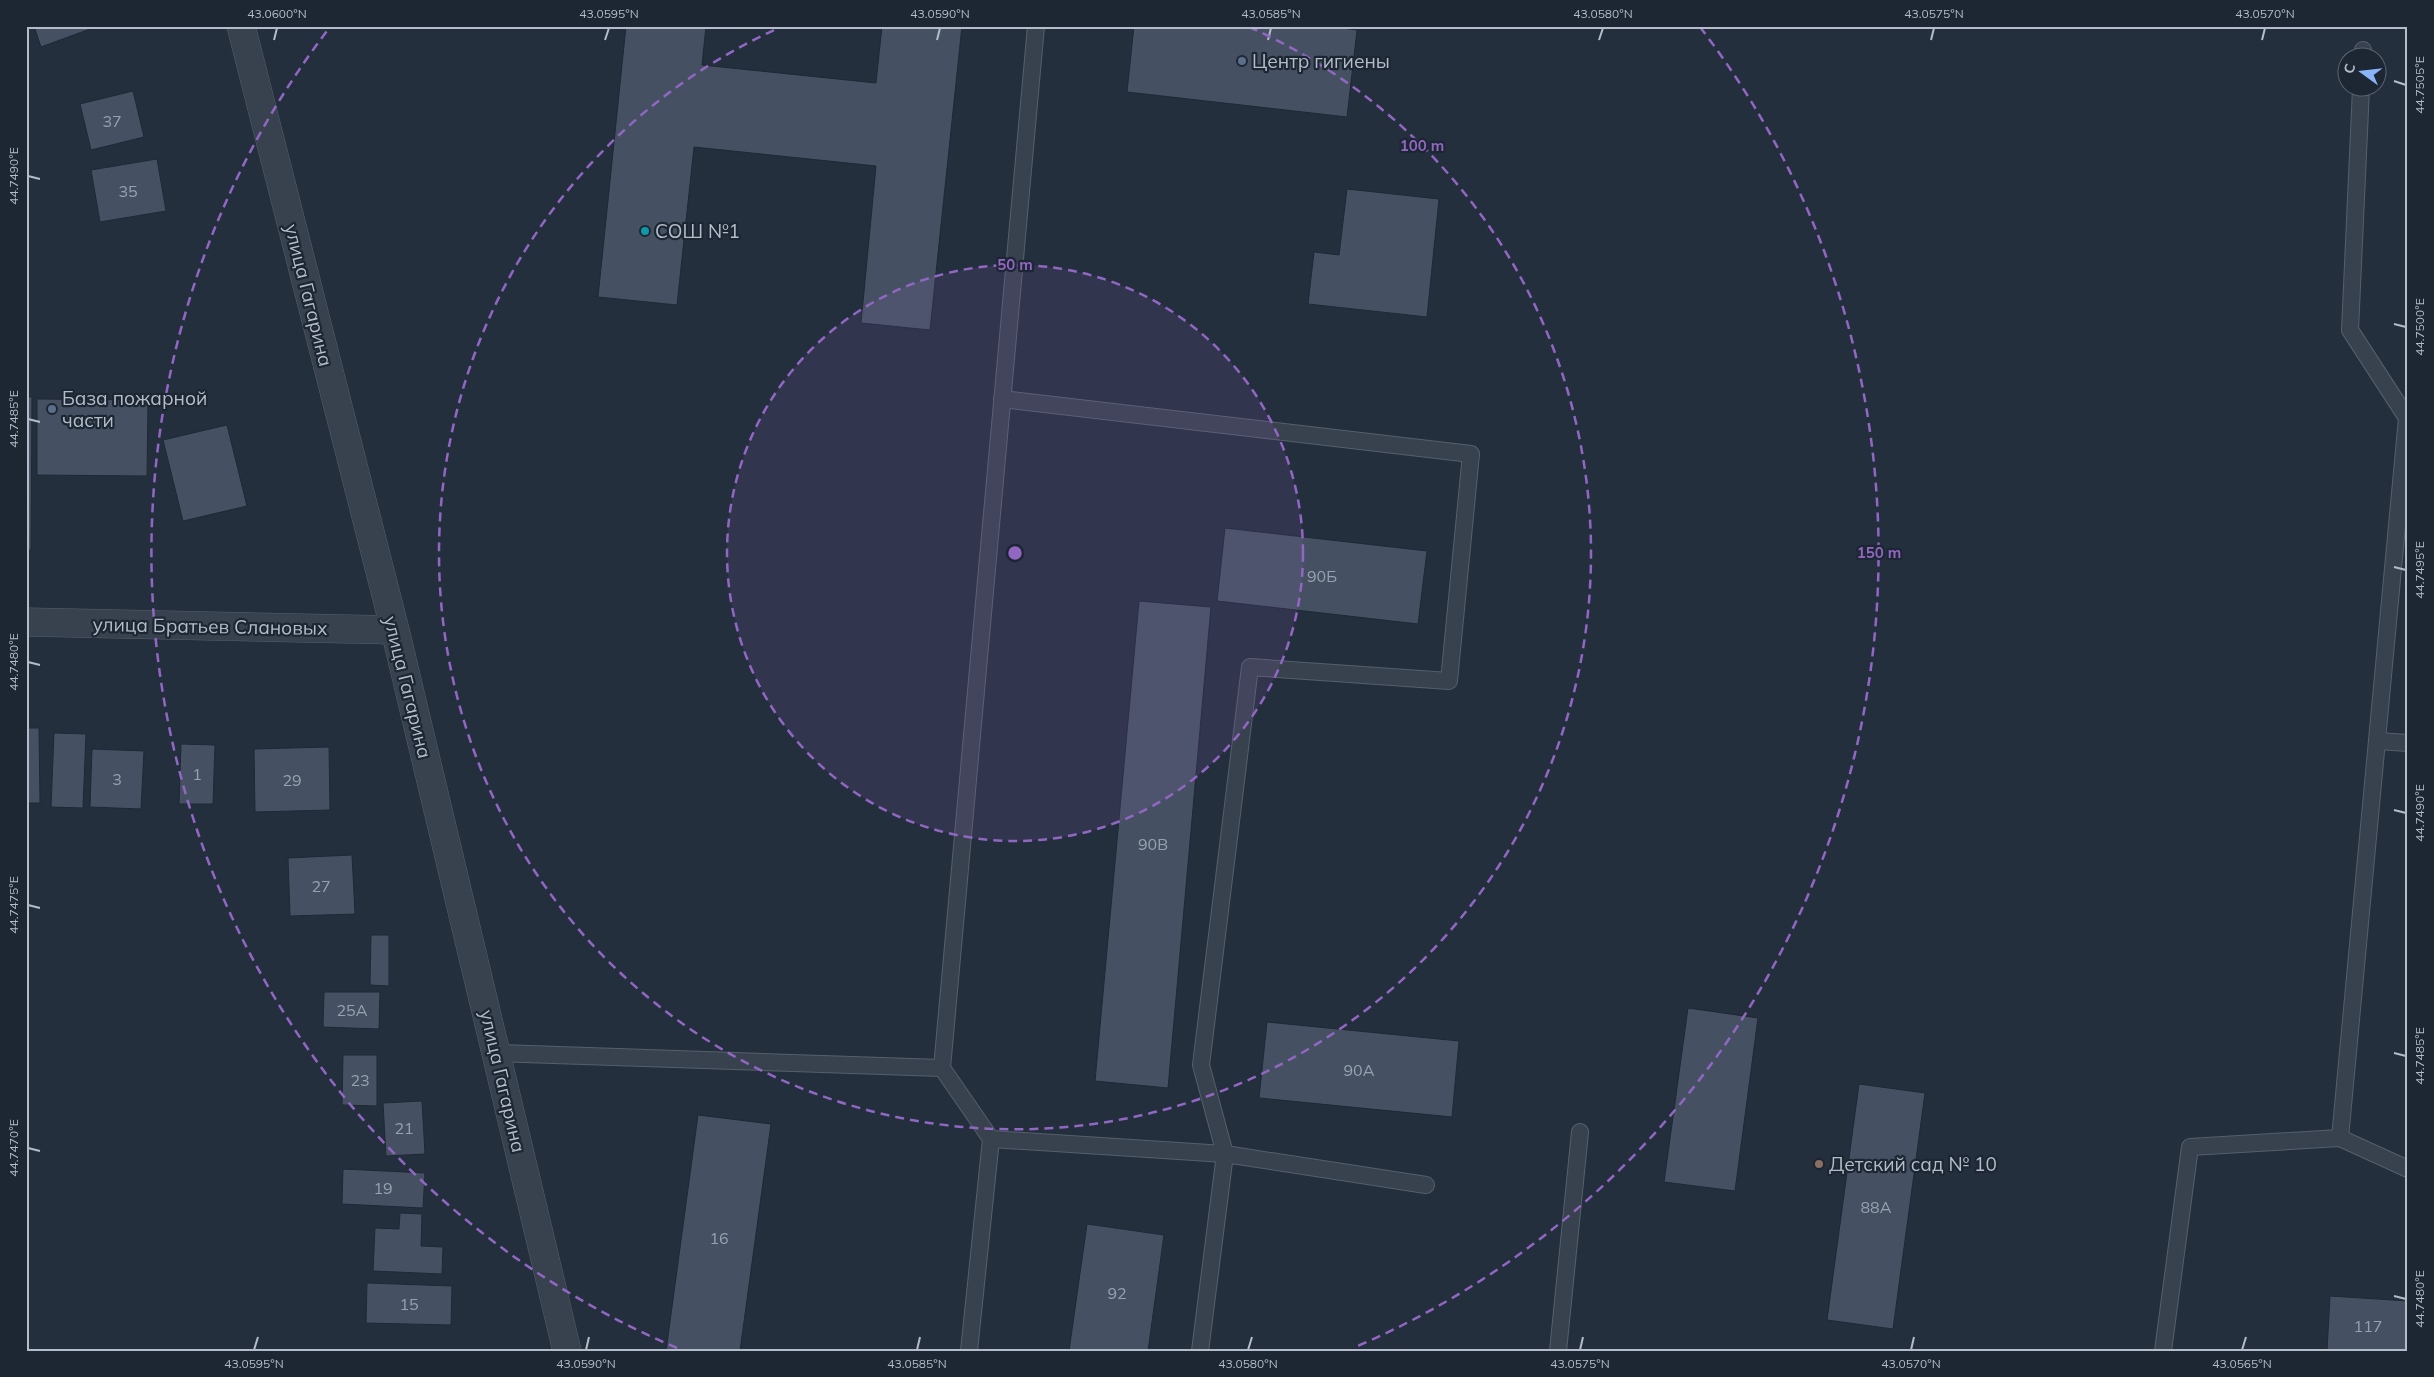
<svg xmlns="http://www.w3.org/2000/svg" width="2434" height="1377" font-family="Mulish,sans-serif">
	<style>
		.building { fill: #455162; stroke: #1f2835 }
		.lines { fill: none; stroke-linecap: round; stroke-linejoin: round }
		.service-casing { stroke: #565f6c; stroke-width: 18 }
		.minor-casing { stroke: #565f6c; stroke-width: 29 }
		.service { stroke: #38414e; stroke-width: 16 }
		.minor { stroke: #38414e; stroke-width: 28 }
		.ticks { fill: none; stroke: #b4bcc9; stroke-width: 2 }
		.ring { fill: none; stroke: #9266c3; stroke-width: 2.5; stroke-dasharray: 9 6 }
		.service-dot { fill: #5c6f8a; stroke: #1d2633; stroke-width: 2 }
		.culture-dot { fill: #0f9aa8; stroke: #1d2633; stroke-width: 2 }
		.education-dot { fill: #8d6e63; stroke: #1d2633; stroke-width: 2 }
		.labels { text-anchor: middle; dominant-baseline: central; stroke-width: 4.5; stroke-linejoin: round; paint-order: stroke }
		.number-label { font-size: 16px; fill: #98a1af }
		.poi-label { font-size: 19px; fill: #b4bcc9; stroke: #1d2633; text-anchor: start }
		.street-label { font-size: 19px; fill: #b4bcc9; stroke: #1d2633 }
		.centre { fill: #9266c3; stroke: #1d2633; stroke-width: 2.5 }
		.ring-label { font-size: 15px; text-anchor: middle; font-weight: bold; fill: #9266c3; stroke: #1d2633; stroke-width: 4.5; stroke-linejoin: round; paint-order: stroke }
		.neatline { fill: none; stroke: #b4bcc9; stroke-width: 2 }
		.ticks-label { font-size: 12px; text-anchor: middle; fill: #b4bcc9 }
	</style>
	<rect width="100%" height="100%" fill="#242f3e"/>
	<g class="building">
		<path d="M34,26H98L41,47Z"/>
		<path d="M626,26H706L702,65L876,83L882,26H962L930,330L861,323L876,166L694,147L677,305L598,297Z"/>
		<path d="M1134,26H1327L1357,30L1347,117L1127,92Z"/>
		<path d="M133,91L144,137L91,150L80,104Z"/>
		<path d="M157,159L166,211L100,222L91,170Z"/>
		<path d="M1347,189L1439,199L1427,317L1308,304L1314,252L1339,255Z"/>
		<path d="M26,397H32L31,550H26Z"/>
		<path d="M37,399L148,400L147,476L37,475Z"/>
		<path d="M227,425L247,506L183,521L163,440Z"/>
		<path d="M1225,528L1427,551L1418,624L1217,601Z"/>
		<path d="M1139,601L1211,607L1168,1088L1095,1081Z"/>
		<path d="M26,728H39L40,803H26Z"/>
		<path d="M54,733L86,734L83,808L51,807Z"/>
		<path d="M181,744L215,745L213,804H179Z"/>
		<path d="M329,747L330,810L255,812L254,749Z"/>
		<path d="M92,749L144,751L141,809L90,807Z"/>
		<path d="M352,855L355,914L290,916L288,858Z"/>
		<path d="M371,935H389V986L370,985Z"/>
		<path d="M324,992H380L379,1029L323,1027Z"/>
		<path d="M1688,1008L1758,1018L1735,1191L1664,1182Z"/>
		<path d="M1267,1022L1459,1041L1452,1117L1259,1098Z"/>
		<path d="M343,1055H377V1106L342,1105Z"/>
		<path d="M1859,1084L1925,1093L1893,1329L1827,1320Z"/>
		<path d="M422,1101L425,1154L386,1156L383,1103Z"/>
		<path d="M698,1115L771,1124L740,1351H666Z"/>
		<path d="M343,1169L425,1173L423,1208L342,1204Z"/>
		<path d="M400,1213L422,1214L421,1246L443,1247L442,1274L373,1271L375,1228L399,1229Z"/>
		<path d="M1087,1224L1164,1235L1148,1351H1069Z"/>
		<path d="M367,1283L452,1286L451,1325L366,1323Z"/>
		<path d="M2330,1296L2408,1301V1351H2327Z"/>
	</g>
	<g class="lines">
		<defs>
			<g id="service">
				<path d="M2362,58L2363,50"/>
				<path d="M2361,88L2350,330L2407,418L2340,1138L2408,1169"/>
				<path d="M1002,399L1471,454L1449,681L1250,667L1201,1065L1225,1154L1200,1351"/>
				<path d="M2378,741L2408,743"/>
				<path d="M497,1053L942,1068"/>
				<path d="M991,1139L1225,1154L1426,1185"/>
				<path d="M969,1351L991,1139L942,1068L1036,26"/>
				<path d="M1558,1351L1580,1132"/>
				<path d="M2163,1351L2190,1147L2340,1138"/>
			</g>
			<g id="minor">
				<path d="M241,26L395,630L567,1351"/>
				<path d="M26,622L395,630"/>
			</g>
		</defs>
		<use href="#service" class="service-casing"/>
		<use href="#minor" class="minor-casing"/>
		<use href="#service" class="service"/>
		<use href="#minor" class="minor"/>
	</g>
	<path class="ticks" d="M274,40L277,28M605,40L609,28M937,40L940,28M1268,40L1271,28M1599,40L1603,28M1931,40L1934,28M2262,40L2265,28M2394,81L2406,85M28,176L40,179M2394,324L2406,327M28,419L40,422M2394,567L2406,570M28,662L40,665M2394,810L2406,813M28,905L40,908M2394,1053L2406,1056M28,1148L40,1151M2394,1296L2406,1299M254,1350L258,1337M586,1350L589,1337M917,1350L920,1337M1248,1350L1252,1337M1580,1350L1583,1337M1911,1350L1914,1337M2242,1350L2246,1337"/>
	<circle cx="1015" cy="553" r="288" fill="#9266c3" fill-opacity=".12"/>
	<g class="ring">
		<circle cx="1015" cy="553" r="288"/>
		<path d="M1249 27A576 576 0 1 1 781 27"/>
		<path d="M677 1348A864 864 0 0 1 330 27M1700 27A864 864 0 0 1 1353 1348"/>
	</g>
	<g class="service-dot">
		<circle cx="1242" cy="61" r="5"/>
		<circle cx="52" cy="409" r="5"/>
	</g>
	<circle class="culture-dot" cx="645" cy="231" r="5"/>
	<circle class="education-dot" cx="1819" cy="1164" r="5"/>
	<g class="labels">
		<g class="number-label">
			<text x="112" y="121">37</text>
			<text x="128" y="191">35</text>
			<text x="1322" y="576">90Б</text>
			<text x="197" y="774">1</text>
			<text x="117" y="779">3</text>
			<text x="292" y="780">29</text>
			<text x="1153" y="844">90В</text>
			<text x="321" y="886">27</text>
			<text x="352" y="1010">25А</text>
			<text x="1359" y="1070">90А</text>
			<text x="360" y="1080">23</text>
			<text x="404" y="1128">21</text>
			<text x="383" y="1188">19</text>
			<text x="1876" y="1207">88А</text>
			<text x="719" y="1238">16</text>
			<text x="1117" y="1293">92</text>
			<text x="409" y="1304">15</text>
			<text x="2368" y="1326">117</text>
		</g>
		<g class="poi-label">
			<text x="1252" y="61">Центр гигиены</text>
			<text x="655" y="231">СОШ №1</text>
			<text x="62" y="398">База пожарной<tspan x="62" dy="22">части</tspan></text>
			<text x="1829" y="1164">Детский сад № 10</text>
		</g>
		<g class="street-label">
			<text transform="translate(309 295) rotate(76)">улица Гагарина</text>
			<text transform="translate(210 626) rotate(1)">улица Братьев Слановых</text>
			<text transform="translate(408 687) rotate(76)">улица Гагарина</text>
			<text transform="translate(503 1081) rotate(77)">улица Гагарина</text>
		</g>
	</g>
	<circle cx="1015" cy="553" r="8" class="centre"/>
	<g class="ring-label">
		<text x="1422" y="151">100 m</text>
		<text x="1015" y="270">50 m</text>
		<text x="1879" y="558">150 m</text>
	</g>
	<rect width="2434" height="1377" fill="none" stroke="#1d2633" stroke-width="55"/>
	<g transform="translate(2362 72) rotate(285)"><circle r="24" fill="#1d2633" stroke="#59626f"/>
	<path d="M0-4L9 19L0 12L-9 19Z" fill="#8ab4f8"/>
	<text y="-8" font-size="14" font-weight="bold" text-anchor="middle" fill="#b4bcc9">С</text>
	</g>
	<rect x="28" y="28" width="2378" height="1322" class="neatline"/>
	<g class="ticks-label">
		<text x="277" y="18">43.0600°N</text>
		<text x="609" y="18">43.0595°N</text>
		<text x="940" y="18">43.0590°N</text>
		<text x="1271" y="18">43.0585°N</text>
		<text x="1603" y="18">43.0580°N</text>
		<text x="1934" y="18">43.0575°N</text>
		<text x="2265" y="18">43.0570°N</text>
		<text transform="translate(2420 85) rotate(-90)" y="4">44.7505°E</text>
		<text transform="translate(14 176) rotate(-90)" y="4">44.7490°E</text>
		<text transform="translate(2420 327) rotate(-90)" y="4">44.7500°E</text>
		<text transform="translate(14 419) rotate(-90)" y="4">44.7485°E</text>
		<text transform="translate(2420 570) rotate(-90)" y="4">44.7495°E</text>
		<text transform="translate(14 662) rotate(-90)" y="4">44.7480°E</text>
		<text transform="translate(2420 813) rotate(-90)" y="4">44.7490°E</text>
		<text transform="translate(14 905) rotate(-90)" y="4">44.7475°E</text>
		<text transform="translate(2420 1056) rotate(-90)" y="4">44.7485°E</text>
		<text transform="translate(14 1148) rotate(-90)" y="4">44.7470°E</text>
		<text transform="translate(2420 1299) rotate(-90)" y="4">44.7480°E</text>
		<text x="254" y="1368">43.0595°N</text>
		<text x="586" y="1368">43.0590°N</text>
		<text x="917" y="1368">43.0585°N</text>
		<text x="1248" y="1368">43.0580°N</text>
		<text x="1580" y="1368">43.0575°N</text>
		<text x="1911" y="1368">43.0570°N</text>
		<text x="2242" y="1368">43.0565°N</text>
	</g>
</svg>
